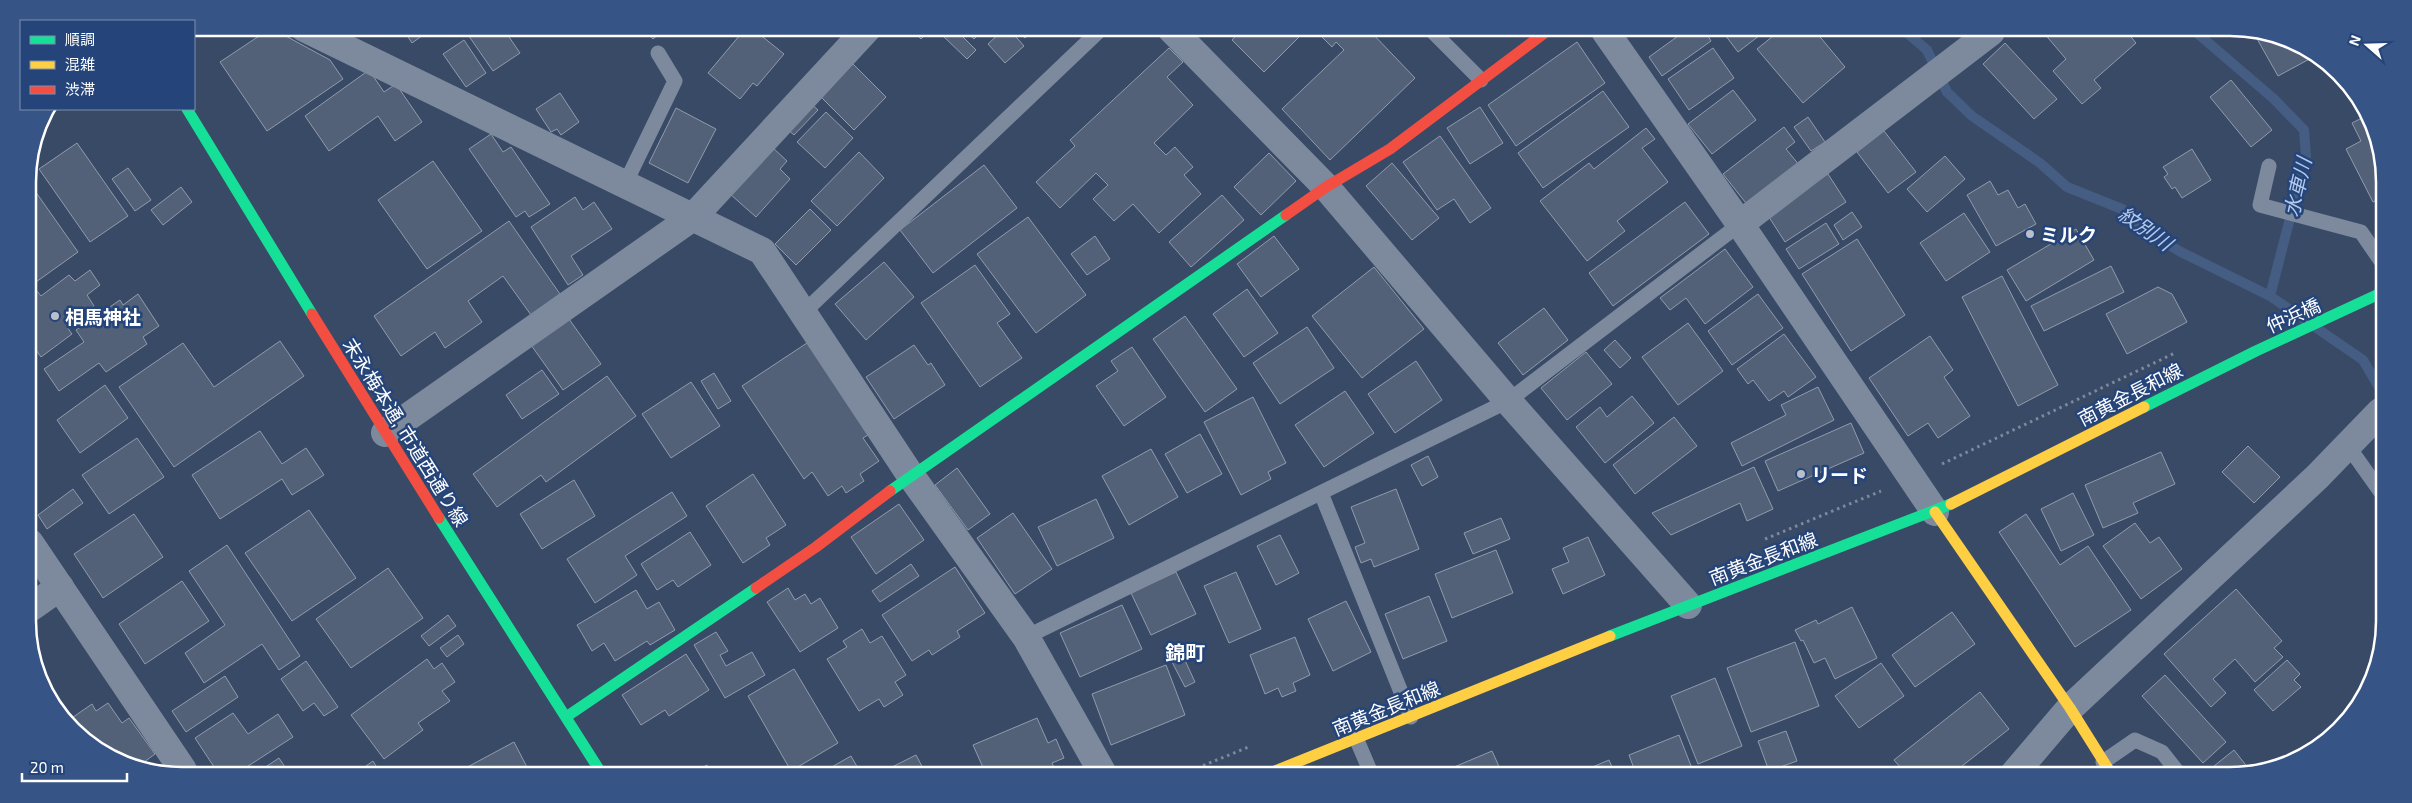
<svg xmlns="http://www.w3.org/2000/svg" width="2412" height="803" font-family="'Exo 2','Noto Sans JP',sans-serif">
	<style>
		.lines { fill: none; stroke-linecap: round; stroke-linejoin: round }
		.stream { stroke: #465d83; stroke-width: 10 }
		.building { fill: #536178; stroke: #909bac }
		.path { stroke: #7d8a9d; stroke-width: 3; stroke-dasharray: 2.5 4; stroke-linecap: butt }
		.lane { stroke: #7d8a9d; stroke-width: 15 }
		.street { stroke: #7d8a9d; stroke-width: 28 }
		.fast { stroke: #16e098; stroke-width: 11 }
		.slow { stroke: #ffcf43; stroke-width: 11 }
		.jam { stroke: #f24e42; stroke-width: 11 }
		.poi-dot { fill: #bac0c9; stroke: #25457a; stroke-width: 2 }
		.labels { text-anchor: middle; dominant-baseline: central; stroke-width: 5; stroke-linejoin: round; paint-order: stroke }
		.poi-label { font-size: 19px; font-weight: bold; fill: #fff; stroke: #25457a; text-anchor: start }
		.street-label { font-size: 19px; fill: #fff; stroke: #25457a }
		.water-label { font-size: 20px; font-style: italic; fill: #b3c9ec; stroke: #25457a }
		.neighbourhood-label { font-size: 20px; font-weight: bold; fill: #fff; stroke: #25457a }
		.rim { fill: none; stroke: #fff; stroke-width: 2.5 }
	</style>
	<rect width="100%" height="100%" fill="#394a66"/>
	<g class="lines">
		<g class="stream">
			<path d="M1906,32L1927,50L1947,92L1972,116L2040,163L2067,187L2122,209L2152,235L2181,252L2270,296L2363,360L2380,389"/>
			<path d="M2197,33L2274,99L2304,130L2306,156L2270,296"/>
		</g>
	</g>
	<g class="building">
		<path d="M271,28L330,60L343,79L267,131L220,62Z"/>
		<path d="M402,28H433L412,43Z"/>
		<path d="M503,28L520,53L493,71L464,29Z"/>
		<path d="M644,29H665L653,39Z"/>
		<path d="M745,29H753L784,54L757,86L753,83L740,99L708,73Z"/>
		<path d="M911,29H931L921,39Z"/>
		<path d="M947,29H955L976,50L967,59L942,35Z"/>
		<path d="M964,30H983L974,39Z"/>
		<path d="M1003,30H1010L1024,46L1005,63L988,44Z"/>
		<path d="M1016,30H1033L1025,38Z"/>
		<path d="M1241,30H1306L1264,72L1232,40Z"/>
		<path d="M1329,30L1370,31L1415,78L1330,160L1282,109L1344,50L1336,42L1332,47L1322,37Z"/>
		<path d="M1685,31H1705L1711,41L1662,76L1649,57Z"/>
		<path d="M1722,31L1764,32L1738,52Z"/>
		<path d="M1778,32H1816L1845,67L1803,103L1757,49Z"/>
		<path d="M2043,32H2127L2136,43L2094,80L2101,88L2082,104L2053,71L2066,59Z"/>
		<path d="M2263,33H2270L2317,55L2278,76L2256,37Z"/>
		<path d="M464,40L486,73L466,87L443,54Z"/>
		<path d="M1577,42L1605,83L1516,146L1488,105Z"/>
		<path d="M2005,43L2057,99L2034,119L1983,64Z"/>
		<path d="M1169,48L1183,62L1167,77L1193,105L1154,143L1166,155L1175,147L1193,167L1184,175L1201,194L1159,233L1133,204L1114,221L1093,199L1108,185L1096,173L1060,208L1036,182L1075,146L1070,140Z"/>
		<path d="M1713,48L1734,78L1689,110L1668,79Z"/>
		<path d="M849,60L886,97L854,130L817,93Z"/>
		<path d="M369,70L384,92L396,84L422,122L395,141L378,116L329,151L305,116Z"/>
		<path d="M2231,80L2272,130L2251,147L2210,97Z"/>
		<path d="M1733,90L1756,120L1712,154L1688,124Z"/>
		<path d="M1603,91L1629,127L1543,188L1518,153Z"/>
		<path d="M560,93L579,122L561,135L557,129L551,132L536,109Z"/>
		<path d="M809,102L818,110L794,135L786,128Z"/>
		<path d="M1480,107L1503,143L1470,164L1447,128Z"/>
		<path d="M676,108L716,129L688,183L649,163Z"/>
		<path d="M826,112L853,138L825,168L797,142Z"/>
		<path d="M1808,117L1825,142L1811,151L1794,127Z"/>
		<path d="M2364,117L2382,152L2381,198L2373,202L2346,149L2361,141L2352,123Z"/>
		<path d="M1784,127L1795,142L1786,149L1800,166L1749,207L1723,174Z"/>
		<path d="M1646,128L1655,139L1642,148L1668,182L1617,221L1625,231L1587,261L1540,201L1589,163L1594,169Z"/>
		<path d="M1884,131L1916,172L1888,193L1857,152Z"/>
		<path d="M491,134L503,152L511,147L550,204L529,217L525,211L516,217L469,149Z"/>
		<path d="M1440,136L1491,208L1470,223L1454,199L1437,210L1403,162Z"/>
		<path d="M77,143L128,216L90,242L39,169Z"/>
		<path d="M772,147L787,161L780,169L790,179L756,217L730,194Z"/>
		<path d="M2192,149L2211,180L2182,198L2175,187L2172,189L2164,177L2168,174L2163,167Z"/>
		<path d="M859,152L884,178L837,226L811,201Z"/>
		<path d="M1269,153L1296,181L1261,215L1234,187Z"/>
		<path d="M1945,156L1965,179L1927,212L1907,189Z"/>
		<path d="M433,161L482,231L427,269L378,200Z"/>
		<path d="M1392,163L1439,218L1412,240L1366,186Z"/>
		<path d="M984,165L1017,208L933,273L900,230Z"/>
		<path d="M128,168L151,200L135,211L112,179Z"/>
		<path d="M1828,174L1846,202L1785,242L1767,214Z"/>
		<path d="M28,181L78,252L36,282L28,272Z"/>
		<path d="M1990,181L1998,195L2008,190L2018,208L2025,204L2036,224L1996,246L1967,195Z"/>
		<path d="M181,187L192,202L163,225L151,210Z"/>
		<path d="M1222,195L1244,220L1191,267L1169,242Z"/>
		<path d="M575,197L583,210L594,202L612,229L571,256L583,275L568,285L531,227Z"/>
		<path d="M1685,202L1709,234L1613,306L1589,273Z"/>
		<path d="M810,209L831,230L796,265L775,244Z"/>
		<path d="M1852,212L1862,227L1843,240L1834,225Z"/>
		<path d="M1964,213L1990,252L1946,281L1920,243Z"/>
		<path d="M1028,217L1086,295L1036,333L977,254Z"/>
		<path d="M509,221L560,294L531,315L503,276L468,301L482,322L445,348L435,332L401,356L374,316Z"/>
		<path d="M1826,223L1839,244L1799,269L1786,249Z"/>
		<path d="M2076,229L2094,260L2026,301L2007,270Z"/>
		<path d="M1095,236L1110,259L1087,275L1071,254Z"/>
		<path d="M1274,236L1299,269L1261,297L1237,264Z"/>
		<path d="M1857,239L1905,315L1851,351L1802,274Z"/>
		<path d="M1725,249L1753,287L1705,324L1686,298L1670,310L1660,298Z"/>
		<path d="M884,262L914,297L866,340L835,304Z"/>
		<path d="M975,265L1010,314L997,323L1022,358L980,387L921,303Z"/>
		<path d="M2111,266L2124,292L2044,331L2031,306Z"/>
		<path d="M1374,267L1424,329L1362,378L1312,316Z"/>
		<path d="M90,270L100,285L87,295L94,306L67,327L72,334L41,357L29,340L28,296L36,290L41,296L69,275L75,281Z"/>
		<path d="M2002,276L2058,385L2018,406L1962,297Z"/>
		<path d="M2158,287L2172,294L2187,322L2127,354L2106,314Z"/>
		<path d="M1247,289L1278,333L1244,357L1213,314Z"/>
		<path d="M138,294L159,326L143,337L147,344L106,372L99,363L59,391L44,369L84,342L76,330L120,300L123,305Z"/>
		<path d="M1758,294L1783,328L1732,365L1708,331Z"/>
		<path d="M1544,308L1568,340L1523,375L1498,343Z"/>
		<path d="M1185,316L1237,389L1205,412L1153,339Z"/>
		<path d="M569,319L601,364L563,390L531,345Z"/>
		<path d="M1688,323L1723,371L1678,405L1642,357Z"/>
		<path d="M1307,327L1334,368L1280,404L1253,363Z"/>
		<path d="M1784,334L1816,377L1788,397L1784,391L1769,401L1753,380L1748,384L1737,369Z"/>
		<path d="M1930,336L1953,370L1944,377L1970,416L1938,438L1928,423L1908,436L1869,378Z"/>
		<path d="M1615,340L1631,358L1620,368L1604,350Z"/>
		<path d="M280,341L304,376L174,467L119,387L183,343L214,387Z"/>
		<path d="M810,341L871,433L863,438L879,461L860,474L864,481L846,493L842,486L828,496L812,472L804,479L742,386Z"/>
		<path d="M914,345L928,365L931,363L945,385L894,419L866,377Z"/>
		<path d="M1132,347L1166,397L1124,426L1096,386L1118,371L1111,361Z"/>
		<path d="M1586,352L1612,384L1567,420L1541,388Z"/>
		<path d="M1416,361L1442,400L1395,433L1368,394Z"/>
		<path d="M542,370L559,394L522,419L506,395Z"/>
		<path d="M714,373L731,401L718,409L701,381Z"/>
		<path d="M607,376L636,416L546,482L541,475L497,507L473,474Z"/>
		<path d="M691,382L720,426L671,458L642,414Z"/>
		<path d="M105,385L128,418L80,453L57,420Z"/>
		<path d="M1818,387L1834,420L1742,466L1731,443L1786,415L1781,405Z"/>
		<path d="M1345,391L1374,433L1324,467L1295,425Z"/>
		<path d="M1632,396L1654,423L1605,463L1576,427L1600,407L1607,417Z"/>
		<path d="M1253,397L1286,463L1268,472L1271,479L1241,495L1204,422Z"/>
		<path d="M1674,417L1697,446L1635,494L1613,465Z"/>
		<path d="M1851,423L1864,453L1778,491L1765,461Z"/>
		<path d="M260,431L282,464L306,448L324,475L292,495L282,479L220,519L192,475Z"/>
		<path d="M1200,434L1222,474L1187,493L1165,454Z"/>
		<path d="M137,438L164,477L109,514L82,475Z"/>
		<path d="M2248,446L2280,477L2254,503L2222,472Z"/>
		<path d="M1151,449L1178,497L1129,525L1102,476Z"/>
		<path d="M2161,452L2175,484L2133,503L2138,513L2103,528L2085,485Z"/>
		<path d="M1428,456L1438,477L1422,486L1411,465Z"/>
		<path d="M1754,467L1773,509L1747,521L1740,503L1671,535L1652,513Z"/>
		<path d="M957,468L990,514L968,530L935,485Z"/>
		<path d="M753,474L786,525L766,538L770,545L743,563L706,506Z"/>
		<path d="M574,480L595,516L542,549L520,514Z"/>
		<path d="M73,489L83,503L47,529L38,515Z"/>
		<path d="M1396,489L1419,549L1374,567L1371,559L1361,563L1355,547L1365,543L1351,507Z"/>
		<path d="M672,492L687,516L625,556L637,575L595,603L567,559Z"/>
		<path d="M2073,493L2094,535L2061,551L2041,509Z"/>
		<path d="M1096,499L1114,538L1057,566L1038,527Z"/>
		<path d="M899,504L924,540L876,574L851,537Z"/>
		<path d="M309,510L356,578L292,621L245,553Z"/>
		<path d="M1013,513L1052,569L1015,594L977,538Z"/>
		<path d="M134,514L163,557L103,598L74,554Z"/>
		<path d="M2026,514L2060,565L2088,546L2131,610L2075,647L1999,532Z"/>
		<path d="M1501,518L1510,539L1473,554L1464,533Z"/>
		<path d="M2135,523L2150,543L2159,537L2182,569L2141,599L2103,546Z"/>
		<path d="M690,532L711,565L678,587L673,580L657,590L641,564Z"/>
		<path d="M1280,535L1299,573L1276,585L1257,546Z"/>
		<path d="M1588,537L1605,575L1563,594L1552,569L1569,562L1563,548Z"/>
		<path d="M227,545L300,656L279,670L262,644L204,683L185,653L225,625L189,571Z"/>
		<path d="M1496,550L1513,593L1452,618L1435,574Z"/>
		<path d="M911,564L919,576L880,602L872,591Z"/>
		<path d="M30,567L37,578L30,583Z"/>
		<path d="M955,567L985,613L957,631L960,637L932,655L929,650L912,661L882,615Z"/>
		<path d="M388,568L423,618L351,668L316,619Z"/>
		<path d="M1176,572L1196,614L1151,635L1131,593Z"/>
		<path d="M1236,572L1261,629L1229,643L1204,586Z"/>
		<path d="M182,581L209,621L145,664L119,624Z"/>
		<path d="M788,588L795,600L805,594L811,604L820,598L838,628L800,652L767,602Z"/>
		<path d="M2236,589L2282,641L2274,648L2283,657L2255,682L2235,659L2213,679L2226,693L2211,707L2164,654Z"/>
		<path d="M636,590L647,609L659,602L675,630L650,645L647,641L615,661L604,643L592,651L577,625Z"/>
		<path d="M1429,596L1447,641L1403,659L1385,614Z"/>
		<path d="M1346,601L1371,652L1333,671L1308,619Z"/>
		<path d="M1122,605L1142,649L1080,677L1060,633Z"/>
		<path d="M1852,607L1877,658L1835,679L1825,658L1814,663L1803,640L1801,641L1795,630L1816,620L1818,624Z"/>
		<path d="M1952,612L1975,644L1915,687L1892,655Z"/>
		<path d="M448,615L456,626L429,646L421,636Z"/>
		<path d="M862,629L870,643L882,636L906,675L895,682L903,695L884,707L879,699L859,711L827,659L847,647L843,641Z"/>
		<path d="M716,632L728,651L720,655L726,666L752,652L765,675L725,698L694,645Z"/>
		<path d="M458,635L464,644L447,657L440,648Z"/>
		<path d="M1295,637L1310,675L1293,683L1296,691L1282,697L1278,688L1265,694L1250,655Z"/>
		<path d="M1795,642L1819,706L1751,732L1727,668Z"/>
		<path d="M686,654L709,690L669,716L665,710L641,725L622,695Z"/>
		<path d="M1183,656L1195,682L1185,687L1172,662Z"/>
		<path d="M427,659L434,669L442,663L455,682L442,691L450,701L418,723L423,730L384,759L351,715Z"/>
		<path d="M2287,660L2300,674L2294,680L2301,687L2273,711L2254,690Z"/>
		<path d="M306,661L338,707L324,716L314,703L303,711L281,679Z"/>
		<path d="M1881,663L1904,696L1859,728L1835,696Z"/>
		<path d="M1166,665L1185,715L1111,745L1092,694Z"/>
		<path d="M794,669L838,743L791,771L748,696Z"/>
		<path d="M2165,675L2226,742L2203,763L2142,696Z"/>
		<path d="M225,676L238,697L186,732L172,711Z"/>
		<path d="M1715,678L1742,746L1698,764L1671,696Z"/>
		<path d="M1980,692L2009,729L1952,774H1906L1894,760Z"/>
		<path d="M108,703L122,723L129,718L155,754L136,768L97,750L66,722L92,704L96,711Z"/>
		<path d="M233,713L248,734L278,714L293,737L242,770H216L195,738Z"/>
		<path d="M1037,718L1048,743L1056,739L1064,758L1052,763L1056,772H985L973,745Z"/>
		<path d="M1786,731L1797,761L1769,771L1758,741Z"/>
		<path d="M2323,734L2328,739L2324,743L2303,755Z"/>
		<path d="M1679,735L1693,771L1686,774H1636L1629,755Z"/>
		<path d="M514,742L529,771H460Z"/>
		<path d="M2234,750L2252,773L2239,775H2213L2209,770Z"/>
		<path d="M1492,751L1502,773H1440Z"/>
		<path d="M916,755L925,772H882Z"/>
		<path d="M851,756L860,772H823Z"/>
		<path d="M279,758L287,770H261Z"/>
		<path d="M1609,760L1615,774H1576Z"/>
		<path d="M373,761L379,771H359Z"/>
		<path d="M707,765L710,772L696,771Z"/>
	</g>
	<g class="lines">
		<g class="path">
			<path d="M1942,464L2175,353"/>
			<path d="M1765,539L1881,491"/>
			<path d="M1185,773L1251,746"/>
		</g>
		<g class="lane">
			<path d="M1432,31L1481,80"/>
			<path d="M2269,166L2260,205L2361,232L2381,261"/>
			<path d="M625,184L675,81L658,53"/>
			<path d="M803,313L1100,30"/>
			<path d="M2348,446L2380,491"/>
			<path d="M1321,493L1411,717"/>
			<path d="M1026,637L1508,401L1740,224"/>
			<path d="M1356,738L1371,773"/>
			<path d="M2103,762L2135,740L2162,752L2180,775"/>
		</g>
		<g class="street">
			<path d="M304,28L762,251L911,476L1026,637L1102,772"/>
			<path d="M1172,30L1326,187L1508,401L1688,605"/>
			<path d="M1605,31L1740,224L1935,512"/>
			<path d="M1740,224L1991,32"/>
			<path d="M385,433L693,217L867,29"/>
			<path d="M30,543L183,770"/>
			<path d="M30,608L60,587"/>
			<path d="M2013,775L2070,708L2317,477L2380,412"/>
		</g>
		<g class="fast">
			<path d="M187,109L312,314"/>
			<path d="M2144,407L2256,351L2381,293"/>
			<path d="M890,491L1286,215"/>
			<path d="M439,518L600,771"/>
			<path d="M1610,636L1951,504"/>
			<path d="M566,717L756,588"/>
		</g>
		<g class="slow">
			<path d="M1951,504L2144,407"/>
			<path d="M1935,512L2070,708L2112,775"/>
			<path d="M1270,773L1610,636"/>
		</g>
		<g class="jam">
			<path d="M1286,215L1326,187L1390,149L1547,31"/>
			<path d="M312,314L439,518"/>
			<path d="M756,588L816,547L890,491"/>
		</g>
	</g>
	<g class="poi-dot">
		<circle cx="2030" cy="234" r="5"/>
		<circle cx="55" cy="316" r="5"/>
		<circle cx="1801" cy="474" r="5"/>
	</g>
	<g class="labels">
		<g class="poi-label">
			<text x="2040" y="234">ミルク</text>
			<text x="65" y="316">相馬神社</text>
			<text x="1811" y="474">リード</text>
		</g>
		<g class="street-label">
			<text transform="translate(2293 315) rotate(-24)">仲浜橋</text>
			<text transform="translate(2130 394) rotate(-27)">南黄金長和線</text>
			<text transform="translate(406 432) rotate(58)">末永梅本通, 市道西通り線</text>
			<text transform="translate(1763 558) rotate(-21)">南黄金長和線</text>
			<text transform="translate(1386 708) rotate(-22)">南黄金長和線</text>
		</g>
		<g class="water-label">
			<text transform="translate(2297 187) rotate(-77)">水車川</text>
			<text transform="translate(2146 228) rotate(35)">紋別川</text>
		</g>
		<g class="neighbourhood-label">
			<text x="1185" y="652">錦町</text>
		</g>
	</g>
	<path d="M0 0H2412V803H0ZM182 36H2230A146 146 0 0 1 2376 182V621A146 146 0 0 1 2230 767H182A146 146 0 0 1 36 621V182A146 146 0 0 1 182 36Z" fill="#365485" fill-rule="evenodd"/>
	<path class="rim" d="M182 36H2230A146 146 0 0 1 2376 182V621A146 146 0 0 1 2230 767H182A146 146 0 0 1 36 621V182A146 146 0 0 1 182 36Z"/>
	<rect x="20" y="20" width="175" height="90" fill="#25457a" stroke="#7c8faf"/>
	<rect x="30" y="36" width="25" height="8" fill="#16e098" stroke="#7c8faf"/>
	<text x="65" y="45" font-size="15" fill="#ffffff">順調</text>
	<rect x="30" y="61" width="25" height="8" fill="#ffcf43" stroke="#7c8faf"/>
	<text x="65" y="70" font-size="15" fill="#ffffff">混雑</text>
	<rect x="30" y="86" width="25" height="8" fill="#f24e42" stroke="#7c8faf"/>
	<text x="65" y="95" font-size="15" fill="#ffffff">渋滞</text>
	<g transform="translate(2367 45) rotate(290)" stroke="#25457a" stroke-width="4" paint-order="stroke">
	<path d="M0-4L9 19L0 12L-9 19Z" fill="#ffffff"/>
	<text y="-8" font-size="14" font-weight="bold" text-anchor="middle" fill="#ffffff">N</text>
	</g>
	<path d="M22 773v8h105v-8" fill="none" stroke="#ffffff" stroke-width="2.5"/>
	<text x="30" y="773" font-size="15" fill="#ffffff" stroke="#25457a" stroke-width="4" paint-order="stroke">20 m</text>
</svg>
